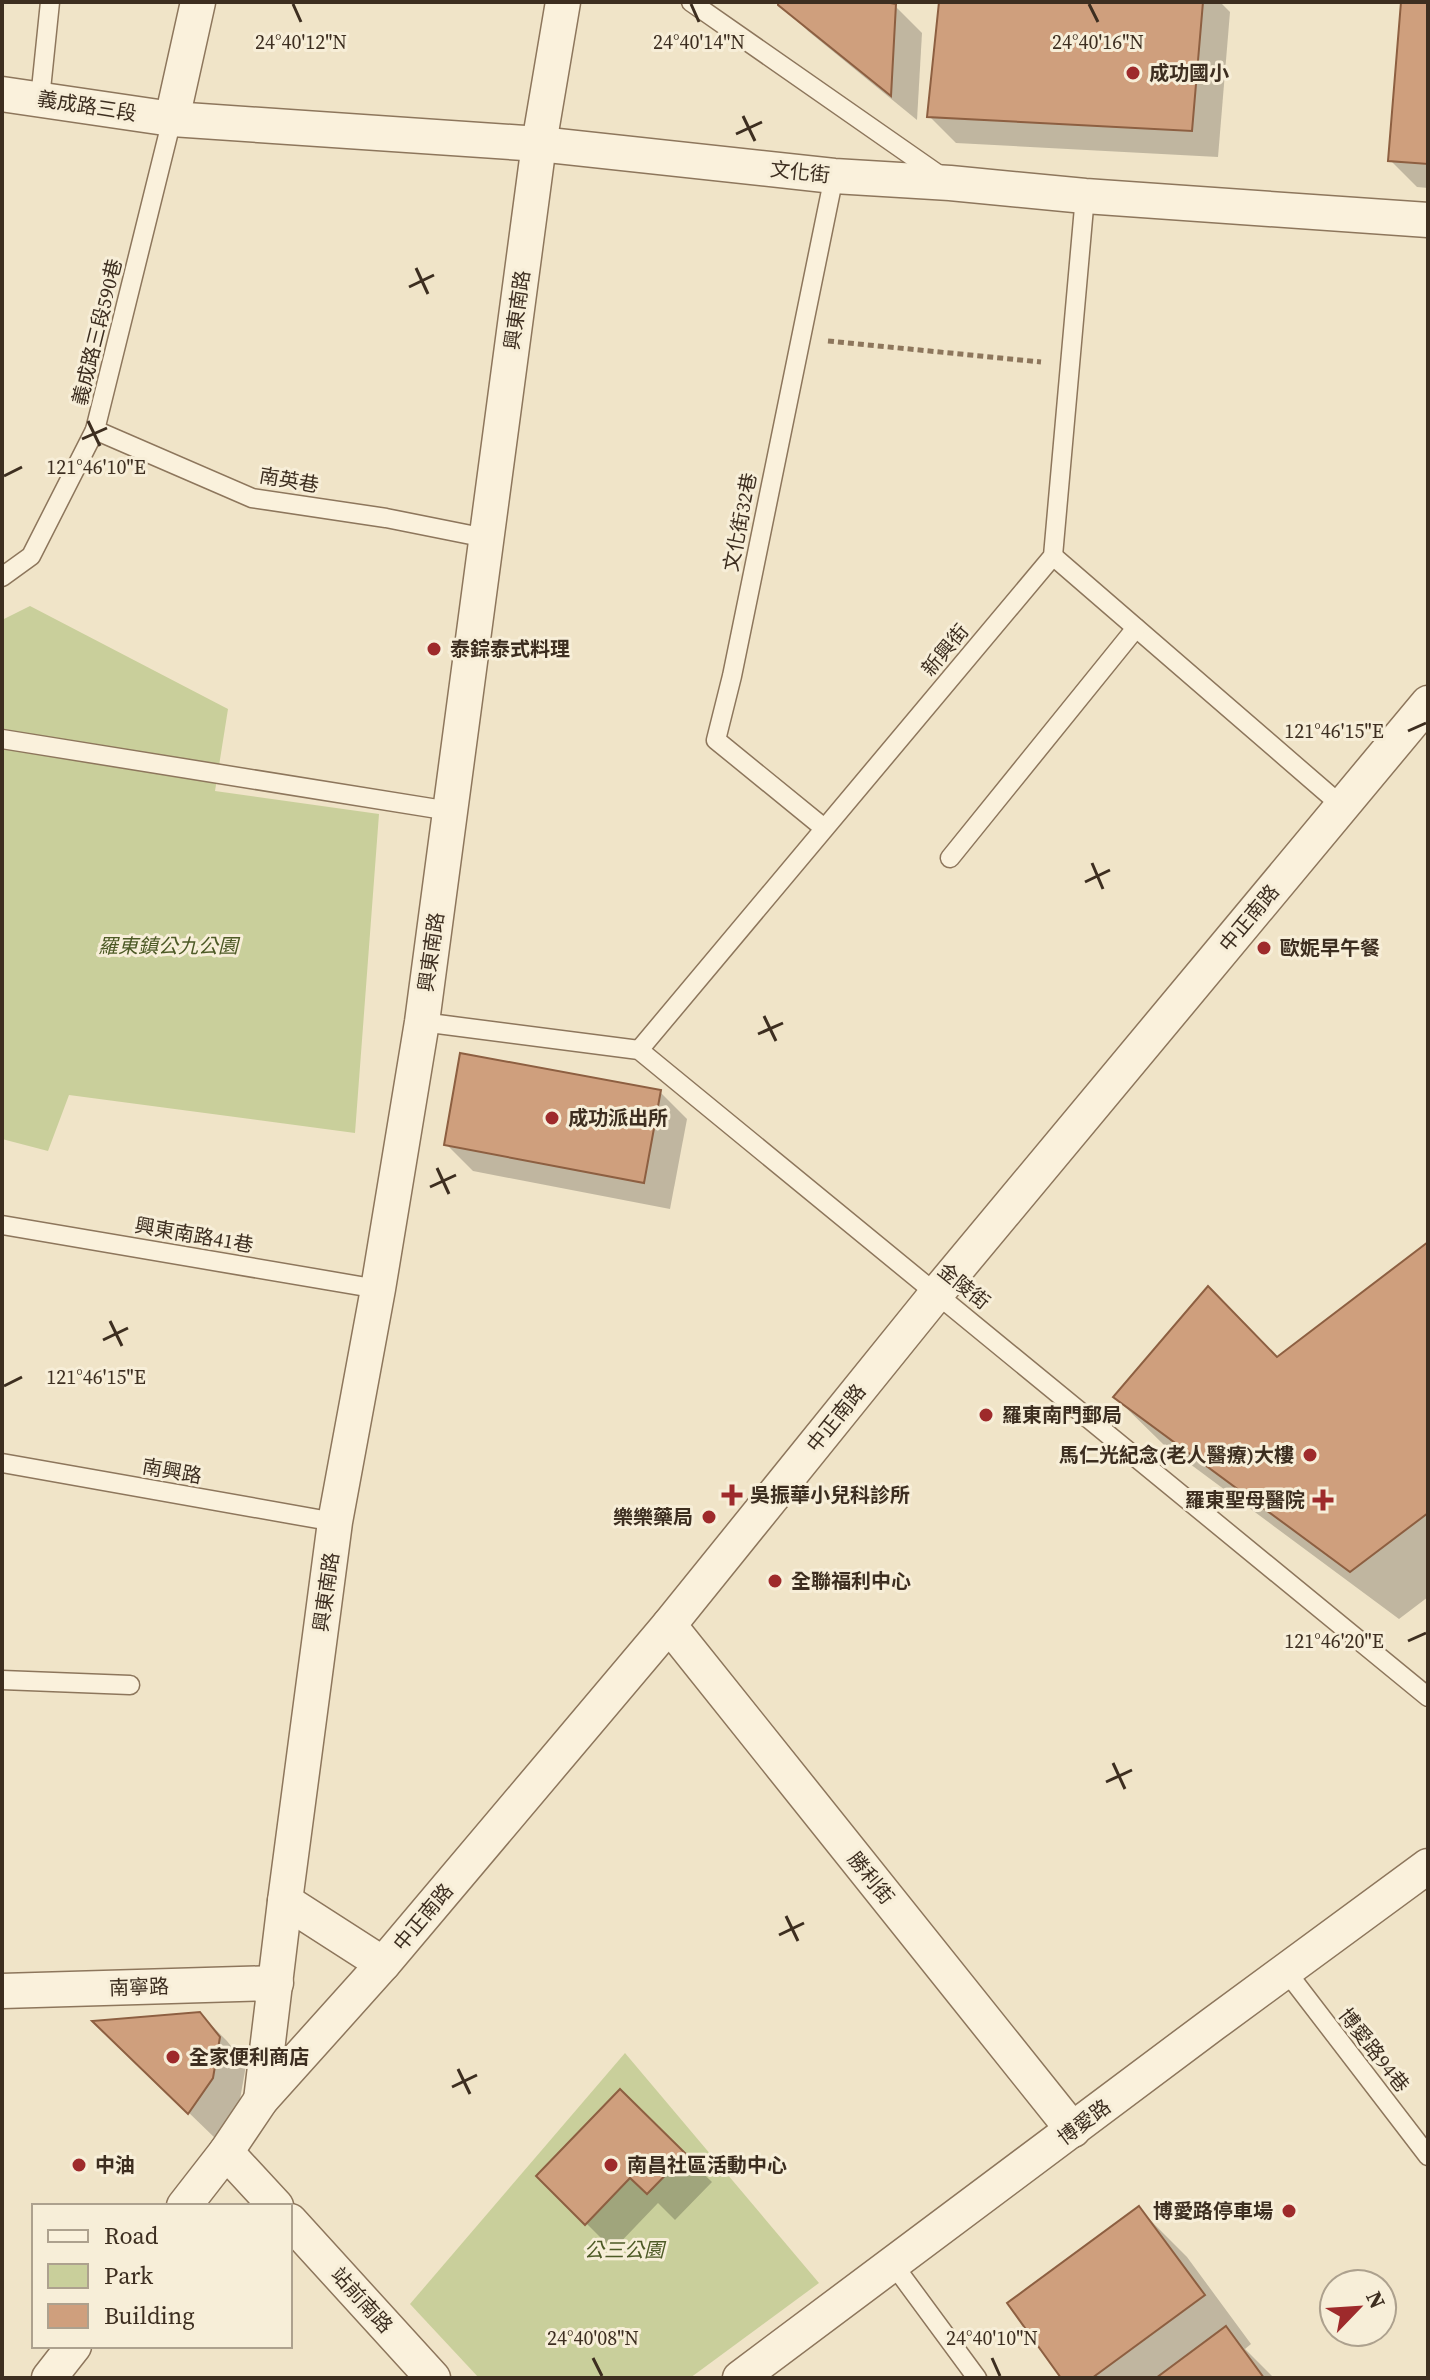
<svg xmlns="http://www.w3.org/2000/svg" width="1430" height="2380" font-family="'Source Serif 4','Noto Sans TC',serif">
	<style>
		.green { fill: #c9cf9b }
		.shadow { fill: #0003 }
		.building { fill: #cf9f7d; stroke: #8d5f41; stroke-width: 2 }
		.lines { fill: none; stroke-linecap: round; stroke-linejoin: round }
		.service-casing { stroke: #8d765c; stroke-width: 21 }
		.minor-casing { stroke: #8d765c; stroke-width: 37 }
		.path { stroke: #8d765c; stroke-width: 5; stroke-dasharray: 6 4; stroke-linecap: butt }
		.service { stroke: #faf1dc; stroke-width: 18 }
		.minor { stroke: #faf1dc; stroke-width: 34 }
		.ticks { fill: none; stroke: #3d2e20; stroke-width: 3 }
		.poi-dot { fill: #9e2a2b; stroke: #f7eed8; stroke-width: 3 }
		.labels { text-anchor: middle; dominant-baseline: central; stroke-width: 6; stroke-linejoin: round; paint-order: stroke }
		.poi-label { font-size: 20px; font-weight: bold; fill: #3d2e20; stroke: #f7eed8; text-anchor: start }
		.street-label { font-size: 20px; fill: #3d2e20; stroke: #f7eed8 }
		.park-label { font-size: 20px; font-style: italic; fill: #4d5a26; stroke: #f7eed8 }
		.ticks-label { font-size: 20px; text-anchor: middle; fill: #3d2e20; stroke: #f7eed8; stroke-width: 6; stroke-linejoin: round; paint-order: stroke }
	</style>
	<rect width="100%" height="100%" fill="#f0e4c8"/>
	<g class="green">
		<path d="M30,606L228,709L215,791L379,814L355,1133L69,1095L48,1151L2,1139V620Z"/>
		<path d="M625,2053L819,2283L690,2378H479L410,2304Z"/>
	</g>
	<g class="shadow">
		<path d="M780,2H873L895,6L922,33L917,120L808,31Z"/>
		<path d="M941,2H1220L1230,12L1218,157L956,143L929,116Z"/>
		<path d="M1403,2H1428V188L1417,187L1390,160Z"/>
		<path d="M660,1092L687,1119L670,1209L473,1171L446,1144Z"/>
		<path d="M1428,1244V1597L1399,1619L1163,1444L1115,1397L1278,1359Z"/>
		<path d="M200,2014L227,2041L246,2065L239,2105L216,2139L122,2048Z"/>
		<path d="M620,2092L712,2182L675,2220L658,2203L613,2250L539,2176Z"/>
		<path d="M1139,2209L1187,2257L1251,2344L1245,2349L1274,2378H1064Z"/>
	</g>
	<g class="building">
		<path d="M778,2H885L896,4L891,96L778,5Z"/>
		<path d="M939,2H1203L1192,131L927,117Z"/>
		<path d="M1401,2H1428V164L1388,161Z"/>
		<path d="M460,1053L661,1090L644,1183L444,1145Z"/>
		<path d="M1428,1242V1513L1350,1572L1113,1397L1208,1286L1277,1357Z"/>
		<path d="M200,2012L220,2037L213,2078L188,2114L92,2021Z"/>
		<path d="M620,2089L686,2154L647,2194L630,2178L585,2225L536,2176Z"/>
		<path d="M1139,2206L1205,2295L1092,2378H1061L1007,2303Z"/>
		<path d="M1226,2326L1264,2378H1156Z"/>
	</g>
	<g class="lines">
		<defs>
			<g id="service">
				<path d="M691,2L942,177"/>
				<path d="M40,99L50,2"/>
				<path d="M95,430L252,498L386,518L486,538"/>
				<path d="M1053,556L1342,806"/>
				<path d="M2,577L31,556L95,430L172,119"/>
				<path d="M2,739L450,811"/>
				<path d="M824,828L716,740L732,676L834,176"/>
				<path d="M950,858L1136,628"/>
				<path d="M422,1022L639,1050L1428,1697"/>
				<path d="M639,1050L1053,556L1085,196"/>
				<path d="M2,1225L378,1289"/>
				<path d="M2,1463L335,1522"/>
				<path d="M2,1680L130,1685"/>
				<path d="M1286,1971L1428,2156"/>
				<path d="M893,2264L977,2378"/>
			</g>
			<g id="minor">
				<path d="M2,94L172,119L539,144L834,176L950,183L1085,196L1428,220"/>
				<path d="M172,119L198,2"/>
				<path d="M669,1625L1073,2130"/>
				<path d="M285,1901L383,1964"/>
				<path d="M2,1991L276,1983"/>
				<path d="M261,2100L285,1901L335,1522L378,1289L422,1022L539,144L563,2"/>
				<path d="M226,2152L276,2206"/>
				<path d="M184,2206L226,2152L261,2100L383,1964L669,1625L937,1293L1428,703"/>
				<path d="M290,2221L433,2378"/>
				<path d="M49,2378L74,2346"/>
				<path d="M740,2378L1213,2024L1428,1866"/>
			</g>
		</defs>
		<use href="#service" class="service-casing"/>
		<use href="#minor" class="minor-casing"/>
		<path class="path" d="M828,341L1041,362"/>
		<use href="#service" class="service"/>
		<use href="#minor" class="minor"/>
	</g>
	<path class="ticks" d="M293,4L301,22M691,4L699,22M1089,4L1098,22M743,116L755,141M736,134L762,122M416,268L428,294M409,287L434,275M88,421L100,446M82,439L107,428M4,476L22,467M1408,731L1426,723M1092,863L1103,889M1085,882L1110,870M764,1016L776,1041M758,1034L783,1023M437,1168L449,1194M430,1187L456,1175M110,1321L122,1346M103,1340L128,1328M4,1386L22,1377M1408,1641L1426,1633M1113,1763L1125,1789M1106,1782L1132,1770M786,1916L798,1941M779,1935L804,1923M458,2069L470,2094M452,2087L477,2075M593,2358L602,2376M992,2358L1000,2376"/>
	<g class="poi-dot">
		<circle cx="1133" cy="73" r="8"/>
		<circle cx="434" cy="649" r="8"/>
		<circle cx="1264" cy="948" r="8"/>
		<circle cx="552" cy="1118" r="8"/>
		<circle cx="986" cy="1415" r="8"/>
		<circle cx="1310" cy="1455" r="8"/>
		<path d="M728 1483h8v8h8v8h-8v8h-8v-8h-8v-8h8z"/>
		<path d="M1319 1488h8v8h8v8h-8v8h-8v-8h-8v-8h8z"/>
		<circle cx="709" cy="1517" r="8"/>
		<circle cx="775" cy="1581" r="8"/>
		<circle cx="173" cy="2057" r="8"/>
		<circle cx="79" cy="2165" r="8"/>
		<circle cx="611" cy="2165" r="8"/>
		<circle cx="1289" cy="2211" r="8"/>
	</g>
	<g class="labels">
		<g class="poi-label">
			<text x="1149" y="73">成功國小</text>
			<text x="450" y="649">泰錝泰式料理</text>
			<text x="1280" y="948">歐妮早午餐</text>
			<text x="568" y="1118">成功派出所</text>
			<text x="1002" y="1415">羅東南門郵局</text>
			<text x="1294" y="1455" text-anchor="end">馬仁光紀念(老人醫療)大樓</text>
			<text x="750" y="1495">吳振華小兒科診所</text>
			<text x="1305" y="1500" text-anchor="end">羅東聖母醫院</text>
			<text x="693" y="1517" text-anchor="end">樂樂藥局</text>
			<text x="791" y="1581">全聯福利中心</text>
			<text x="189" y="2057">全家便利商店</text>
			<text x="95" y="2165">中油</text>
			<text x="627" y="2165">南昌社區活動中心</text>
			<text x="1273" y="2211" text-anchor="end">博愛路停車場</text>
		</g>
		<g class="street-label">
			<text transform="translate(87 106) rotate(9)">義成路三段</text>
			<text transform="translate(800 172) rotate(6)">文化街</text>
			<text transform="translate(517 310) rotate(-82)">興東南路</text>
			<text transform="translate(97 332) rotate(-76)">義成路三段590巷</text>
			<text transform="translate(289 480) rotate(10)">南英巷</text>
			<text transform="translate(740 522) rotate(-79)">文化街32巷</text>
			<text transform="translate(945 650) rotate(-50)">新興街</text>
			<text transform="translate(1249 918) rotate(-50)">中正南路</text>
			<text transform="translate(431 952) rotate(-82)">興東南路</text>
			<text transform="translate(194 1235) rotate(10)">興東南路41巷</text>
			<text transform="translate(964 1286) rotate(39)">金陵街</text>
			<text transform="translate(836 1418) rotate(-51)">中正南路</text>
			<text transform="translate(172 1471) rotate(10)">南興路</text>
			<text transform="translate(326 1592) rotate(-82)">興東南路</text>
			<text transform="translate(871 1878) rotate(51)">勝利街</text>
			<text transform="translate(423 1917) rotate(-50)">中正南路</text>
			<text transform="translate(139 1987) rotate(-2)">南寧路</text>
			<text transform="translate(1374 2050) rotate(52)">博愛路94巷</text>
			<text transform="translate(1084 2122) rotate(-37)">博愛路</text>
			<text transform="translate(362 2300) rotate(48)">站前南路</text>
		</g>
		<g class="park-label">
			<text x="168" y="946">羅東鎮公九公園</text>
			<text x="624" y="2250">公三公園</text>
		</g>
	</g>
	<g class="ticks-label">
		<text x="301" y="49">24°40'12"N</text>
		<text x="699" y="49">24°40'14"N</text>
		<text x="1098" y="49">24°40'16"N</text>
		<text x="96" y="474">121°46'10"E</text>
		<text x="1334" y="738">121°46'15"E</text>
		<text x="96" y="1384">121°46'15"E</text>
		<text x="1334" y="1648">121°46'20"E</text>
		<text x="593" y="2345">24°40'08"N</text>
		<text x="992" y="2345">24°40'10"N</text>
	</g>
	<rect width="1430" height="2380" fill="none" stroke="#3d2e20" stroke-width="8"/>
	<rect x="32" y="2204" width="260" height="144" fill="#f7eed8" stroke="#ada18e" stroke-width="2"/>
	<rect x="48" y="2230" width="40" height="12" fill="#faf1dc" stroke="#ada18e" stroke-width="2"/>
	<text x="104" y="2244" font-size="24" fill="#3d2e20">Road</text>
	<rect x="48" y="2264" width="40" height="24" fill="#c9cf9b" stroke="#ada18e" stroke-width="2"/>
	<text x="104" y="2284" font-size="24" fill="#3d2e20">Park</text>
	<rect x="48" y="2304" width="40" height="24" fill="#cf9f7d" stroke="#ada18e" stroke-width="2"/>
	<text x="104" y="2324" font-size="24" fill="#3d2e20">Building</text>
	<g transform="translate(1358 2308) rotate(65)"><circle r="38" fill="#f7eed8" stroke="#ada18e" stroke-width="2"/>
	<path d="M0-6L14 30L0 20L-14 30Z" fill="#9e2a2b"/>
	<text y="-12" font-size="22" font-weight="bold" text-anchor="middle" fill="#3d2e20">N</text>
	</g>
</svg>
